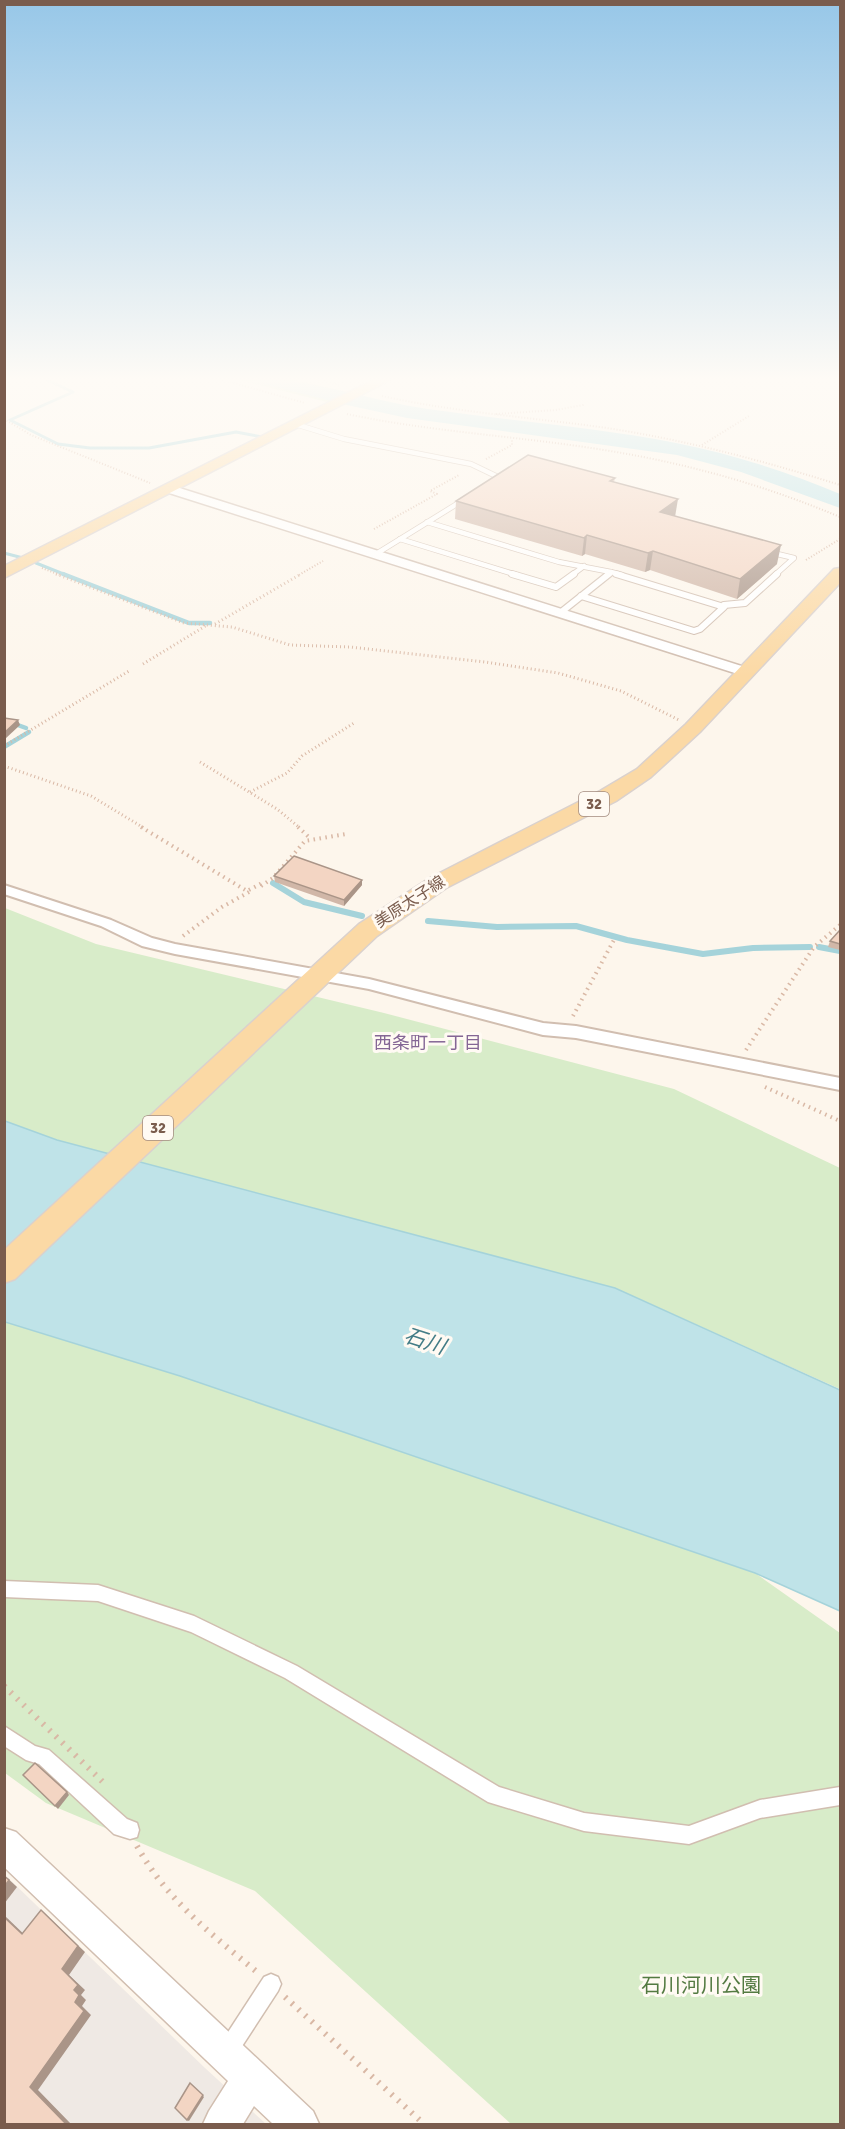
<svg xmlns="http://www.w3.org/2000/svg" width="845" height="2129" font-family="Signika,'Noto Sans JP',sans-serif">
	<style>
		.industrial { fill: #efe9e4 }
		.green { fill: #d8ecc9 }
		.water { fill: #bfe3e8; stroke: #a5d3da; stroke-width: 1.5 }
		.lines { fill: none; stroke-linecap: round; stroke-linejoin: round }
		.stream-far2 { stroke: #a5d3da; stroke-width: 3 }
		.stream-far1 { stroke: #a5d3da; stroke-width: 4.5 }
		.stream { stroke: #a5d3da; stroke-width: 6 }
		.river { fill: #bfe3e8; fill-rule: evenodd }
		.service-far1-casing { stroke: #d1beb0; stroke-width: 6 }
		.service-casing { stroke: #d1beb0; stroke-width: 8 }
		.pedestrian-casing { stroke: #d1beb0; stroke-width: 3 }
		.minor-casing { stroke: #d1beb0; stroke-width: 4 }
		.tertiary-casing { stroke: #d1beb0; stroke-width: 3 }
		.primary-casing { stroke: #dad1cd; stroke-width: 3 }
		.path-far3 { stroke: #d9b8a5; stroke-width: 2; stroke-dasharray: 1 2; stroke-linecap: butt }
		.path-far2 { stroke: #d9b8a5; stroke-width: 3; stroke-dasharray: 1 3; stroke-linecap: butt }
		.path-far1 { stroke: #d9b8a5; stroke-width: 4; stroke-dasharray: 1.5 4.5; stroke-linecap: butt }
		.path { stroke: #d9b8a5; stroke-width: 6; stroke-dasharray: 2 7; stroke-linecap: butt }
		.service-far1 { stroke: #fff; stroke-width: 4.5 }
		.service { stroke: #fff; stroke-width: 6 }
		.pedestrian { fill: #fff; fill-rule: evenodd }
		.minor { fill: #fff; fill-rule: evenodd }
		.tertiary { fill: #fff; fill-rule: evenodd }
		.primary { fill: #fbd9a5; fill-rule: evenodd }
		.wall { fill: #d1b7a8 }
		.shaded-wall { fill: #aa9588 }
		.building { fill: #f3d5c3; stroke: #aa9588; stroke-width: 1.5 }
		.labels { text-anchor: middle; dominant-baseline: central; stroke-width: 6; stroke-linejoin: round; paint-order: stroke }
		.shield { fill: #fffaf3; stroke: #a28b7f; stroke-width: 1.5 }
		.shield-label { font-size: 15px; font-weight: bold; fill: #7a5c4d }
		.street-label { font-size: 16px; fill: #7a5c4d; stroke: #fffaf3 }
		.neighbourhood-label { font-size: 18px; fill: #846695; stroke: #fffaf3 }
		.near-park-label { font-size: 20px; fill: #537a41; stroke: #fffaf3 }
		.near-water-label { font-size: 21px; font-style: italic; fill: #437c86; stroke: #fffaf3 }
	</style>
	<rect width="100%" height="100%" fill="#fdf6ec"/>
	<path class="industrial" d="M4,1874L205,2068L266,2124H5Z"/>
	<g class="green">
		<path d="M235,379H291L351,393L331,403Z"/>
		<path d="M5,908L96,944L384,1013L674,1089L840,1168V1389L615,1288L57,1140L5,1121Z"/>
		<path d="M5,1322L180,1376L755,1573L840,1633V2124H511L255,1891L46,1803L5,1773Z"/>
	</g>
	<path class="water" d="M5,1121L57,1140L615,1288L840,1390V1611L755,1573L180,1376L5,1322Z"/>
	<g class="lines">
		<g class="stream-far2">
			<path d="M45,379L73,392L10,420L58,444L90,448H149L236,432L262,437"/>
			<path d="M4,553L23,558"/>
			<path d="M36,563L66,575"/>
		</g>
		<g class="stream-far1">
			<path d="M63,574L189,623H210"/>
			<path d="M4,720L26,728"/>
			<path d="M4,747L29,732"/>
		</g>
		<g class="stream">
			<path d="M273,883L304,902L362,916"/>
			<path d="M428,921L497,927L576,926L627,940L703,954L753,948L810,947"/>
			<path d="M819,947L840,951"/>
		</g>
		<path class="river" d="M258,379C312,379 372,401 428,409C510,421 594,427 676,443C732,454 788,472 840,494V508L741,472L677,455L407,418L347,405L260,383Z"/>
		<defs>
			<g id="service-far1">
				<path d="M295,424L344,439L471,464L496,476V480L492,483"/>
				<path d="M427,522L559,562L611,572L607,575"/>
				<path d="M400,539L517,575"/>
				<path d="M769,552L794,558L775,575"/>
				<path d="M376,554L465,499"/>
				<path d="M611,572L622,575"/>
				<path d="M572,575L584,566"/>
			</g>
			<g id="service">
				<path d="M512,574L556,587L574,574"/>
				<path d="M581,596L694,631L700,629L724,607L616,574"/>
				<path d="M724,605L745,603L777,574"/>
				<path d="M560,613L609,574"/>
			</g>
			<g id="pedestrian">
				<path d="M4,1581L98,1585L194,1616L297,1666L499,1787L584,1813L689,1826L760,1800L840,1787V1805L760,1818L689,1844L584,1831L488,1802L285,1678L191,1632L98,1601L4,1597Z"/>
				<path d="M4,1726L35,1746L49,1750L127,1819L137,1823L139,1830L137,1837L130,1839L114,1834L39,1764L26,1760L4,1746Z"/>
				<path d="M271,1974L278,1977L281,1984L278,1991L235,2057L228,2060L221,2057L218,2050L221,2043L264,1977Z"/>
			</g>
			<path id="minor" d="M4,885L111,920L152,938L175,944L369,979L543,1023L576,1026L840,1078V1090L576,1038L543,1035L369,989L175,954L142,946L101,926L4,894Z"/>
			<g id="tertiary">
				<path d="M170,485L751,669L753,672L746,676L741,675L166,492V486Z"/>
				<path d="M4,1828L16,1832L313,2111L319,2124H273L254,2106L243,2124H203L209,2111L228,2081L4,1867Z"/>
			</g>
			<g id="primary">
				<path d="M375,379H392L4,578V566Z"/>
				<path d="M840,568V583L700,732L651,777L616,801L446,888L377,936L15,1279L4,1283V1250L359,924L430,878L600,791L637,769L686,724L834,569Z"/>
			</g>
		</defs>
		<use href="#service-far1" class="service-far1-casing"/>
		<use href="#service" class="service-casing"/>
		<use href="#pedestrian" class="pedestrian-casing"/>
		<use href="#minor" class="minor-casing"/>
		<use href="#tertiary" class="tertiary-casing"/>
		<use href="#primary" class="primary-casing"/>
		<g class="path-far3">
			<path d="M219,379L305,403"/>
			<path d="M315,379L340,385"/>
			<path d="M459,379L466,381"/>
			<path d="M382,396C454,412 527,417 600,427C682,439 761,460 840,485"/>
			<path d="M347,414C432,432 518,436 604,450C686,463 764,485 840,517"/>
			<path d="M496,414L556,410L583,405V403"/>
			<path d="M4,419L31,435L150,483"/>
			<path d="M702,445L749,416"/>
			<path d="M486,459L512,445V439"/>
			<path d="M374,529L437,494L430,491L459,475"/>
			<path d="M806,560L840,539"/>
			<path d="M42,568L60,575"/>
			<path d="M299,575L323,561"/>
		</g>
		<g class="path-far2">
			<path d="M56,574L184,623L232,627L290,645L350,647L485,662L558,673L621,691L679,720"/>
			<path d="M215,624L301,574"/>
			<path d="M143,664L207,625"/>
			<path d="M4,746L129,671"/>
			<path d="M200,762L277,809L300,828"/>
			<path d="M4,766L91,796L144,828"/>
			<path d="M250,792L287,773L302,756L354,723"/>
		</g>
		<g class="path-far1">
			<path d="M141,827L247,891L264,882"/>
			<path d="M298,827L311,839"/>
			<path d="M261,886L273,878L305,841L346,834"/>
			<path d="M183,936L222,907L249,892"/>
			<path d="M573,1016L615,938"/>
			<path d="M746,1050L814,947L840,925"/>
			<path d="M765,1087L840,1121"/>
		</g>
		<g class="path">
			<path d="M4,1686L107,1786"/>
			<path d="M137,1846C166,1899 211,1934 257,1972"/>
			<path d="M285,1997L424,2124"/>
		</g>
		<use href="#service-far1" class="service-far1"/>
		<use href="#service" class="service"/>
		<use href="#pedestrian" class="pedestrian"/>
		<use href="#minor" class="minor"/>
		<use href="#tertiary" class="tertiary"/>
		<use href="#primary" class="primary"/>
	</g>
	<g class="wall">
		<path d="M615,478L614,482L675,516L777,564L737,599L650,570L645,572L585,554L582,556L455,519L456,501Z"/>
		<path d="M274,876L362,885L344,906L275,882Z"/>
		<path d="M840,930V950L828,947L830,941Z"/>
	</g>
	<g class="shaded-wall">
		<path d="M678,499L675,517L660,512Z"/>
		<path d="M587,535L585,554L582,556L584,538Z"/>
		<path d="M781,545L777,564L737,599L740,579Z"/>
		<path d="M653,551L650,570L645,572L648,553Z"/>
		<path d="M18,720L20,725L4,740V733Z"/>
		<path d="M362,880V885L344,906V900Z"/>
		<path d="M67,1792L69,1795L58,1809L55,1806Z"/>
		<path d="M4,1875L17,1887L4,1904Z"/>
		<path d="M41,1910L85,1952L69,1975L85,1990L81,1995L86,2000L82,2006L91,2015L38,2090L71,2124H66L30,2087L75,2002L74,1990L62,1969Z"/>
		<path d="M4,1915L30,1940L22,1934L4,1917Z"/>
		<path d="M190,2083L204,2097L189,2121L187,2120Z"/>
	</g>
	<g class="building">
		<path d="M528,455L615,478L610,481L678,499L660,512L781,545L740,579L653,551L648,553L587,535L584,538L456,501Z"/>
		<path d="M4,718L18,720L4,733Z"/>
		<path d="M294,856L362,880L344,900L274,876Z"/>
		<path d="M840,930V944L830,941Z"/>
		<path d="M35,1763L67,1792L55,1806L23,1775Z"/>
		<path d="M4,1876L9,1880L4,1887Z"/>
		<path d="M41,1910L78,1946L62,1969L78,1985L74,1990L79,1995L75,2002L84,2011L30,2087L66,2124H4V1917L22,1934Z"/>
		<path d="M190,2083L203,2095L187,2120L175,2108Z"/>
	</g>
	<linearGradient id="sky" x2="0" y2="1"><stop stop-color="#97c7e8"/><stop offset="0.56" stop-color="#fefbf6"/><stop offset="1" stop-color="#fefbf6" stop-opacity="0"/></linearGradient>
	<rect width="845" height="677" fill="url(#sky)"/>
	<g class="labels">
		<g class="shield">
			<rect x="579" y="792" width="30" height="24" rx="4.5"/>
			<rect x="143" y="1116" width="30" height="24" rx="4.5"/>
		</g>
		<g class="shield-label">
			<text x="594" y="804">32</text>
			<text x="158" y="1128">32</text>
		</g>
		<g class="street-label">
			<text transform="translate(410 902) rotate(-33)">美原太子線</text>
		</g>
		<g class="neighbourhood-label">
			<text x="428" y="1043">西条町一丁目</text>
		</g>
		<g class="near-park-label">
			<text x="701" y="1985">石川河川公園</text>
		</g>
		<g class="near-water-label">
			<text transform="translate(425 1341) rotate(18)">石川</text>
		</g>
	</g>
	<rect width="845" height="2129" fill="none" stroke="#7a5c4d" stroke-width="12"/>
</svg>
